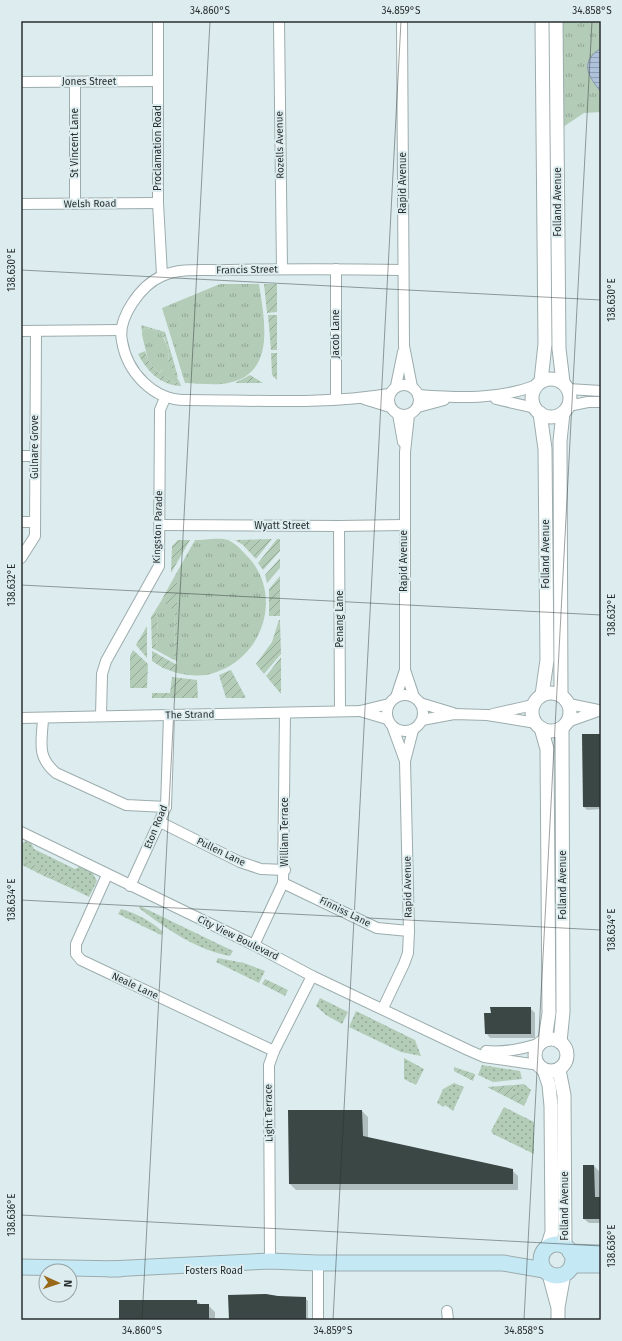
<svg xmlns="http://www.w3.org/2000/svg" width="622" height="1341" font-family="'Fira Sans',sans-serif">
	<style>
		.grass { fill: url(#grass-dots) }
		.park { fill: url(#park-tufts) }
		.garden { fill: url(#garden-furrows) }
		.water { fill: url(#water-rules); stroke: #8696a7 }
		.shadow { fill: #0003 }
		.building { fill: #3b4744 }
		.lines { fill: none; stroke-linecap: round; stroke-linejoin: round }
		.minor-casing { stroke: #9cacad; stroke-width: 12 }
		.tertiary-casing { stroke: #9cacad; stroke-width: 15 }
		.secondary-casing { stroke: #9cacad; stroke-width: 17 }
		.minor { stroke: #fff; stroke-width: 10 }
		.tertiary { stroke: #fff; stroke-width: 13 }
		.secondary { stroke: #c5e8f5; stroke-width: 15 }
		.ticks { fill: none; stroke: #282e2f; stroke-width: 1; stroke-opacity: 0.45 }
		.labels { text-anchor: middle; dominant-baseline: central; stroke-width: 4; stroke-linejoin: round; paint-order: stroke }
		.street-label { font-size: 10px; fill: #282e2f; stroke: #ddedef }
		.neatline { fill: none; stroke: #282e2f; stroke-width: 1.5 }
		.ticks-label { font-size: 10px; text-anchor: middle; fill: #282e2f }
	</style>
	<defs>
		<pattern id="grass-dots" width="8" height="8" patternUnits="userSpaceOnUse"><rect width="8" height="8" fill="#b2ccb7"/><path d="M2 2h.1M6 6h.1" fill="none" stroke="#91a695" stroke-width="1.8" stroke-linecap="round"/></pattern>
		<pattern id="park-tufts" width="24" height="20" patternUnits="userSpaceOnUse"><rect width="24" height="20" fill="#b2ccb7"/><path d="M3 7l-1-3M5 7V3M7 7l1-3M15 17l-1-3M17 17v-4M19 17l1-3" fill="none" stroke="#91a695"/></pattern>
		<pattern id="garden-furrows" width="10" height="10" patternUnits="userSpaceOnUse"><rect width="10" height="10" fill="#b2ccb7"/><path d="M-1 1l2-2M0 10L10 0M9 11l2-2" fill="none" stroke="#91a695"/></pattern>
		<pattern id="water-rules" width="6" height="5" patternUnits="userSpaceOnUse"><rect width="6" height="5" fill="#aec2db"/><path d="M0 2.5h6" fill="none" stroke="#8e9eb2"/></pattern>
	</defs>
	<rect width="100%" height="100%" fill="#ddedef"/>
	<g class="grass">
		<path d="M27,841L31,843L34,849L75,869L81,866L92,872L97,881L89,897L75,890L76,887L53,875L51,879L46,877L48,873L24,861L21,864V843Z"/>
		<path d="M140,906L233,951L230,956C197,950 166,929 139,908Z"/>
		<path d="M121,909C136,913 151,921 163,932L161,935L118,914Z"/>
		<path d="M218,958L244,963L265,971L259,983L216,962Z"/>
		<path d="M320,998L348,1012L342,1024L326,1015L316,1006Z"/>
		<path d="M356,1011L415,1040L421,1056L401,1052L349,1027Z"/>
		<path d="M404,1058L424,1069L416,1085L404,1079Z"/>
		<path d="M482,1065L520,1071L522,1079L493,1082L478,1075Z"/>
		<path d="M454,1083L464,1087L453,1111L445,1105L444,1107L437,1103L443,1089Z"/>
		<path d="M524,1084L531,1090L526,1102L511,1091L514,1085Z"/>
		<path d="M504,1107L534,1122V1154L493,1134L491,1131Z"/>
	</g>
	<g class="park">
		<path d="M562,21H601V112L584,113L560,129Z"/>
		<path d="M220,284H259C264,318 277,374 228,383C214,386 198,383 185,383L162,308Z"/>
		<path d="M147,328L161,332L169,351L168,361L180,383L174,382L164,376L162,370L159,373L148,360L142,335V331Z"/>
		<path d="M195,540C204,540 220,537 228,540C237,544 243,552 249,558C282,595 264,654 219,671C206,677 191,676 177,673V572Z"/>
		<path d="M161,601L175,610L174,660L156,650L158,617L155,611Z"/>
	</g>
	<g class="garden">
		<path d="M264,284H277V312L267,313Z"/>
		<path d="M268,315H277V350H271Z"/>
		<path d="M141,325L165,332L178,377H176L168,361L169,351L164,337L161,336V332L147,328L142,331Z"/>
		<path d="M145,351L148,360L159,373L163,370L164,376L174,382L180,383L181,386C160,385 147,371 138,354Z"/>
		<path d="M271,353H277V380L272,375Z"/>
		<path d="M250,375L263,383H235Z"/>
		<path d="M272,539L256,559L243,545L235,540Z"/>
		<path d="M277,539H280V551L263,570L258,563Z"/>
		<path d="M178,540H190L171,573L172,546Z"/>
		<path d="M280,558V568L267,583L265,575Z"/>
		<path d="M177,572V661L169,657L174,659L175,611L161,601Z"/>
		<path d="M280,576V616H269V589Z"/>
		<path d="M155,611L158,617L156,650L152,648L151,617Z"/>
		<path d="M279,620H280L281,654L264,674L256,664L272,642Z"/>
		<path d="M147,626V658L136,645Z"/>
		<path d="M133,650L148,664L147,688H130V656Z"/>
		<path d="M152,651L177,665V673L163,668L152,661Z"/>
		<path d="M281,657V694L266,676Z"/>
		<path d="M231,670L246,698H226L219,675Z"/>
		<path d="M172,677L197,680L198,698H152V693H170Z"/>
		<path d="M24,861L48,872L46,877L22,865Z"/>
		<path d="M53,875L76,886L75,890L51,879Z"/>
		<path d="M265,979L288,990L285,996L262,984Z"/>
		<path d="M454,1067L475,1074L473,1081L454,1071Z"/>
		<path d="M514,1085L511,1091L526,1102L524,1106L487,1087Z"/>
	</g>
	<path class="water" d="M601,48V92C588,76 579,62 601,48Z"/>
	<g class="shadow">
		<path d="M601,736V809L587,810L584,807Z"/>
		<path d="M530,1008L535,1013V1038H490L486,1033Z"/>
		<path d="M362,1111L368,1117V1139L512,1170L518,1176V1190H296L290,1184Z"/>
		<path d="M594,1166L599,1171L601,1223H589L584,1219Z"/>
		<path d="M278,1297L305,1298L308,1301V1320H230Z"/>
		<path d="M197,1301L202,1305H208L215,1312V1320H120Z"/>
	</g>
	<g class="building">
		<path d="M582,734H601V807H583Z"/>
		<path d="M490,1007H531V1034H485L484,1013H491Z"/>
		<path d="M288,1110H362L363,1136L513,1169V1184H289Z"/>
		<path d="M583,1165H594L595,1197H601V1219H583Z"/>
		<path d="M266,1294L278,1296L306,1297V1320H229L228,1295Z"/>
		<path d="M119,1300H197V1304H209V1320H119Z"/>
	</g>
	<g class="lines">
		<defs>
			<g id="minor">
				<path d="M158,21V203L162,275"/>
				<path d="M279,21L282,269"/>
				<path d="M402,21L404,346L412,387"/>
				<path d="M21,82L158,81"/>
				<path d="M75,82V204"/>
				<path d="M21,204L158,203"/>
				<path d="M336,269V399"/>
				<path d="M21,331L121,330"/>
				<circle cx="404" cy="400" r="15"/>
				<path d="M396,386L403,352"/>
				<path d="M568,389L601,391"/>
				<path d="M389,394C323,405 252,400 185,400C153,400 127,372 122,341C117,318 141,285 162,276C181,267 207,271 228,270C286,269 344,269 403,270"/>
				<path d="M418,395C459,398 498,400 537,385"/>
				<path d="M364,399L390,407"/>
				<path d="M496,399L535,408"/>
				<path d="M568,406L588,402H601"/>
				<path d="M418,407L444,400"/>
				<path d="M398,414L403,442"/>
				<path d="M409,415L405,452V670L414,697"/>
				<path d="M21,456H35"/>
				<path d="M21,522H35"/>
				<path d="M160,525L339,526L404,525"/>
				<path d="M339,526L340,711"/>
				<path d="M21,558L35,536L36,331"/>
				<circle cx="405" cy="713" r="18"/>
				<path d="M396,697L405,670"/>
				<path d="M420,703L453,713"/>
				<path d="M569,704L598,710"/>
				<path d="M360,711L387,719"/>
				<path d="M493,714L533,705"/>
				<path d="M101,716L102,674L106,661L159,566L160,410L165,398"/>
				<path d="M21,718L360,711L389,704"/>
				<path d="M43,718C42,742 36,756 56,773L126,805L166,807"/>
				<path d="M422,720L454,714L487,715L536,723"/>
				<path d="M567,722L598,711"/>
				<path d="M393,728L405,761"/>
				<path d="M160,822L240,862L261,869L285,870"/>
				<path d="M21,832L254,945L312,976L468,1050L484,1057L539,1065"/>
				<path d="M107,875L76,944V954L81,960L274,1051"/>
				<path d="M283,883L377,928L409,931"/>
				<path d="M130,886L166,807L169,716"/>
				<path d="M254,945L283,883L285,713"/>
				<path d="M383,1008L404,964L408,953L409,931L405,761L413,730"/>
				<path d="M486,1051C506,1053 523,1049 541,1043"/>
				<path d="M270,1261L269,1065L274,1051L312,976"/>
				<path d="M318,1263V1320"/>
				<path d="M447,1311L448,1320"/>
			</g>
			<g id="tertiary">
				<path d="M556,21L559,349L563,382"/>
				<circle cx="551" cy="398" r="19"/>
				<path d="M541,381L545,344L542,21"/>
				<path d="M540,413L545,449L547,660L542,695"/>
				<circle cx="551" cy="712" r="19"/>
				<path d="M561,695L560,441L563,413"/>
				<path d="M541,728L547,749L549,1013L545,1040"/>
				<circle cx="551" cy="1055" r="16"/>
				<path d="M560,1042L563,1012L562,728"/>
				<path d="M544,1070L549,1085L551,1106L552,1232L547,1248"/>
				<path d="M559,1070L564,1095L565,1246"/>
				<path d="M549,1274L557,1304"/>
				<path d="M558,1320V1307L564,1274"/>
			</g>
			<g id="secondary">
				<circle cx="557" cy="1260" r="16"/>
				<path d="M570,1252L601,1253"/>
				<path d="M572,1265H601"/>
				<path d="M21,1267L120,1269"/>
				<path d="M109,1269L270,1261L318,1263H503L544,1270"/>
			</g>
		</defs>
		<use href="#minor" class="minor-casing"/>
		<use href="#tertiary" class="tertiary-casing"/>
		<use href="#secondary" class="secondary-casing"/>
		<use href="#minor" class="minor"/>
		<use href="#tertiary" class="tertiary"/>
		<use href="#secondary" class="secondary"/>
	</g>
	<path class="ticks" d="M21,270L601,300M21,585L601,615M21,900L601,930M21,1215L601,1246M142,1320L210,21M333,1320L401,21M524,1320L592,21"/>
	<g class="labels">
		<g class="street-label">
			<text x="89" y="82">Jones Street</text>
			<text transform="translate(75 143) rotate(-90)">St Vincent Lane</text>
			<text transform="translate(280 145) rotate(-91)">Rozells Avenue</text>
			<text transform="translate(158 148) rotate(-90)">Proclamation Road</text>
			<text transform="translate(403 183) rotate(-90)">Rapid Avenue</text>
			<text transform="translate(558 202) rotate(-90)">Folland Avenue</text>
			<text transform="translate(90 204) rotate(-1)">Welsh Road</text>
			<text transform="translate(247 270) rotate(-1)">Francis Street</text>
			<text transform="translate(336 334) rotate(-90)">Jacob Lane</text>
			<text transform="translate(35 447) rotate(-90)">Gulnare Grove</text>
			<text x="282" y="526">Wyatt Street</text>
			<text transform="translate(158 527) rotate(-88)">Kingston Parade</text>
			<text transform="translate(546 554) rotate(-90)">Folland Avenue</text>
			<text transform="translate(404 561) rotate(-90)">Rapid Avenue</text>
			<text transform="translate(340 619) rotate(-90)">Penang Lane</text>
			<text transform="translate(190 715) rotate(-1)">The Strand</text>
			<text transform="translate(156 827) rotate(-68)">Eton Road</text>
			<text transform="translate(285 832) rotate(-90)">William Terrace</text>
			<text transform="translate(221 852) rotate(26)">Pullen Lane</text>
			<text transform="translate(563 885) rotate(-90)">Folland Avenue</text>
			<text transform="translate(408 887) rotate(-91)">Rapid Avenue</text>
			<text transform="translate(345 912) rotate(26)">Finniss Lane</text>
			<text transform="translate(238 938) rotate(26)">City View Boulevard</text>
			<text transform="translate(135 986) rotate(25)">Neale Lane</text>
			<text transform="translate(269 1113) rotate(-91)">Light Terrace</text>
			<text transform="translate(565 1206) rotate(-90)">Folland Avenue</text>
			<text x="214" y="1271">Fosters Road</text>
		</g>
	</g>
	<rect width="622" height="1341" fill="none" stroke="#ddedef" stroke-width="44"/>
	<g transform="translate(58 1283) rotate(93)"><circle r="19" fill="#ddedef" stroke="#95a1a2"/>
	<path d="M0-3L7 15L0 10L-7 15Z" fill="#986919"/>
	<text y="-6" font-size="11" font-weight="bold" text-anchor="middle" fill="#282e2f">N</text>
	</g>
	<rect x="22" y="22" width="578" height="1297" class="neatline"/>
	<g class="ticks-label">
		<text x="210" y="14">34.860°S</text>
		<text x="401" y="14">34.859°S</text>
		<text x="592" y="14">34.858°S</text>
		<text transform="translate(11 270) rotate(-90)" y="4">138.630°E</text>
		<text transform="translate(611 300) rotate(-90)" y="4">138.630°E</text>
		<text transform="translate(11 585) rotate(-90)" y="4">138.632°E</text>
		<text transform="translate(611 615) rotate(-90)" y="4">138.632°E</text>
		<text transform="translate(11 900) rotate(-90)" y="4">138.634°E</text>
		<text transform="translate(611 930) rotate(-90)" y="4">138.634°E</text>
		<text transform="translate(11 1215) rotate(-90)" y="4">138.636°E</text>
		<text transform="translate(611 1246) rotate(-90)" y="4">138.636°E</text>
		<text x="142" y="1334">34.860°S</text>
		<text x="333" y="1334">34.859°S</text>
		<text x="524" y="1334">34.858°S</text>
	</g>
</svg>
